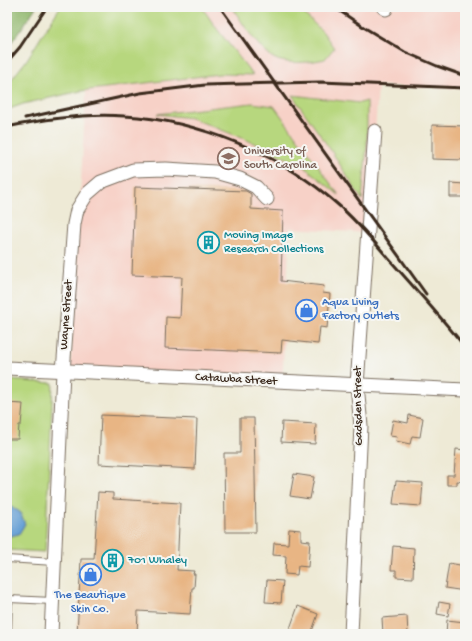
<svg xmlns="http://www.w3.org/2000/svg" width="472" height="641" font-family="'Gochi Hand',sans-serif">
	<style>
		.built { fill: #f7d1c7 }
		.green { fill: #b7d77e; stroke: #79804e }
		.forest { fill: #91b86d; stroke: #667146 }
		.water { fill: #659fd4; stroke: #506479 }
		.building { fill: #e8b584 }
		.lines { fill: none; stroke-linecap: round; stroke-linejoin: round }
		.lane-casing { stroke: #7a6d5e; stroke-width: 8 }
		.street-casing { stroke: #7a6d5e; stroke-width: 15 }
		.lane { stroke: #fff; stroke-width: 6 }
		.street { stroke: #fff; stroke-width: 13 }
		.rail { stroke: #3b2a1e; stroke-width: 3 }
		.labels { text-anchor: middle; dominant-baseline: central; stroke-width: 4; stroke-linejoin: round; paint-order: stroke }
		.education-label { font-size: 12px; fill: #785e54; stroke: #f6f6f2; text-anchor: start }
		.culture-label { font-size: 12px; fill: #0d838f; stroke: #f6f6f2; text-anchor: start }
		.shop-label { font-size: 12px; fill: #366cbe; stroke: #f6f6f2; text-anchor: start }
		.street-label { font-size: 12px; fill: #3b2a1e; stroke: #f6f6f2 }
	</style>
	<rect width="100%" height="100%" fill="#f6f6f2"/>
	<filter id="ink" filterUnits="userSpaceOnUse"><feTurbulence type="fractalNoise" baseFrequency=".025" numOctaves="2"/><feDisplacementMap in="SourceGraphic" scale="8" xChannelSelector="R" yChannelSelector="G"/><feConvolveMatrix kernelMatrix="1 2 1 2 8 2 1 2 1" color-interpolation-filters="sRGB"/></filter>
	<filter id="wash" filterUnits="userSpaceOnUse"><feTurbulence type="fractalNoise" baseFrequency=".012" numOctaves="4" result="noise"/><feDisplacementMap in="SourceGraphic" scale="16" xChannelSelector="R" yChannelSelector="G"/><feGaussianBlur stdDeviation="0.9" result="paint"/><feColorMatrix in="noise" values="0 0 0 0 0 0 0 0 0 0 0 0 0 0 0 0 0 1.4 0 .05"/><feComposite in="paint" operator="in"/></filter>
	<g filter="url(#wash)">
		<rect width="100%" height="100%" fill="#eeead6"/>
		<path class="built" d="M91,7H465V89L378,85L369,233L290,228L282,386L70,373Z"/>
		<g class="green">
			<path d="M60,7H202L214,25L253,75L219,74L81,91L23,104L7,110V85L26,61Z"/>
			<path d="M232,7H297L323,32L334,48L325,59C311,62 296,64 281,61C263,58 242,22 232,7Z"/>
			<path d="M292,95L360,103L367,101V144L362,200L332,152Z"/>
			<path d="M252,103L274,106L339,195L303,166L247,140L191,118L157,114Z"/>
			<path d="M7,380L53,383L45,552L7,550Z"/>
		</g>
		<path class="forest" d="M7,7H36L22,28L7,48Z"/>
		<path class="water" d="M10,506L20,512L25,524L19,534L7,537V507Z"/>
		<g id="blocks">
			<g class="building">
				<path d="M432,125L465,126V160L432,159Z"/>
				<path d="M450,183L465,184V197H450Z"/>
				<path d="M135,187L246,191L251,194V209L283,211L281,281L324,286L323,293L330,294L327,328L320,327L318,344L282,340L281,353L165,348L166,317L180,318L182,277L132,275Z"/>
				<path d="M7,403L23,404L21,425H19L18,439H7Z"/>
				<path d="M101,415L197,419L195,469L99,464Z"/>
				<path d="M409,415L423,418L420,437L412,436L410,444L396,441L397,437L390,436L393,420L408,423Z"/>
				<path d="M240,418H254L256,532H225L224,453H240Z"/>
				<path d="M282,422L316,424L315,444L281,442Z"/>
				<path d="M456,449L465,450V482L457,481V485H447V475H454Z"/>
				<path d="M294,474L314,477L310,499L290,496Z"/>
				<path d="M396,481L423,483L421,506L393,504Z"/>
				<path d="M98,492L113,493V499L180,503L177,570L194,571L193,574H195L194,588H192L190,614L138,611L137,634H77L81,559H94Z"/>
				<path d="M289,529L301,530V540L310,541L308,567L298,566L297,575L285,574L286,556L273,555L274,543L288,544Z"/>
				<path d="M393,546L414,548L413,578L396,577V570H391Z"/>
				<path d="M449,563L465,566V591L445,588Z"/>
				<path d="M267,580L283,581L281,603L265,602Z"/>
				<path d="M439,602L450,604L448,616L437,614Z"/>
				<path d="M298,606L318,614L311,634H288Z"/>
				<path d="M407,616L408,634H383L382,618Z"/>
				<path d="M447,620L465,622V634H446Z"/>
			</g>
		</g>
	</g>
	<g filter="url(#ink)">
		<use href="#blocks" fill-opacity="0" stroke="#7a6d5e" stroke-width="1"/>
		<g class="lines">
			<defs>
				<g id="lane">
					<path d="M7,559L54,562"/>
					<path d="M8,634L9,599L53,601"/>
				</g>
				<g id="street">
					<path d="M383,7L386,9"/>
					<path d="M7,368L465,390"/>
					<path d="M51,634L63,372L74,224L77,210L87,194L101,182L133,170L166,169L215,172L240,179L256,187L267,199"/>
					<path d="M351,634L361,426L357,385L375,131"/>
				</g>
			</defs>
			<use href="#lane" class="lane-casing"/>
			<use href="#street" class="street-casing"/>
			<use href="#lane" class="lane"/>
			<use href="#street" class="street"/>
			<g class="rail">
				<path d="M220,7L426,294"/>
				<path d="M334,7L365,28L405,52L437,66L465,76"/>
				<path d="M7,62L20,47L47,7"/>
				<path d="M25,118L140,93L205,85L321,82L465,88"/>
				<path d="M7,127C45,119 85,113 124,116C198,120 280,154 336,203C355,219 372,239 388,258C413,286 438,314 461,342"/>
			</g>
		</g>
	</g>
	<defs>
		<symbol id="university-ring" viewBox="-11 -11 22 22"><circle r="9.5" fill="#f6f6f2" stroke="#8d6e63" stroke-width="1.5"/><path d="M0-5L7-2L0 1L-7-2ZM-4 1L0 2.5L4 1V4Q0 6-4 4Z" fill="#8d6e63"/></symbol>
		<symbol id="building-ring" viewBox="-11 -11 22 22"><circle r="9.5" fill="#f6f6f2" stroke="#0f9aa8" stroke-width="1.5"/><path d="M-4-6H4V6H1V3H-1V6H-4ZM-2.5-4.3h1.7v1.8h-1.7ZM.8-4.3h1.7v1.8H.8ZM-2.5-1h1.7V.8h-1.7ZM.8-1h1.7V.8H.8Z" fill="#0f9aa8"/></symbol>
		<symbol id="shop-ring" viewBox="-11 -11 22 22"><circle r="9.5" fill="#f6f6f2" stroke="#3f7fe0" stroke-width="1.5"/><path d="M-5-2.5h2.3a2.7 3.5 0 0 1 5.4 0H5L5.5 6h-11ZM-1.5-2.5h3a1.5 2.3 0 0 0-3 0Z" fill="#3f7fe0"/></symbol>
	</defs>
	<g fill-rule="evenodd">
		<use href="#university-ring" x="216" y="146" width="25" height="25"/>
		<use href="#building-ring" x="196" y="230" width="25" height="25"/>
		<use href="#shop-ring" x="294" y="298" width="25" height="25"/>
		<use href="#building-ring" x="100" y="548" width="25" height="25"/>
		<use href="#shop-ring" x="78" y="562" width="25" height="25"/>
	</g>
	<g class="labels">
		<g class="education-label">
			<text x="244" y="152">University of<tspan x="244" dy="14">South Carolina</tspan></text>
		</g>
		<g class="culture-label">
			<text x="224" y="236">Moving Image<tspan x="224" dy="14">Research Collections</tspan></text>
			<text x="128" y="561">701 Whaley</text>
		</g>
		<g class="shop-label">
			<text x="322" y="303">Aqua Living<tspan x="322" dy="14">Factory Outlets</tspan></text>
			<text x="90" y="596" text-anchor="middle">The Beautique<tspan x="90" dy="14">Skin Co.</tspan></text>
		</g>
		<g class="street-label">
			<text transform="translate(67 315) rotate(-86)">Wayne Street</text>
			<text transform="translate(236 380) rotate(3)">Catawba Street</text>
			<text transform="translate(359 406) rotate(-91)">Gadsden Street</text>
		</g>
	</g>
	<rect width="472" height="641" fill="none" stroke="#f6f6f2" stroke-width="24"/>
</svg>
